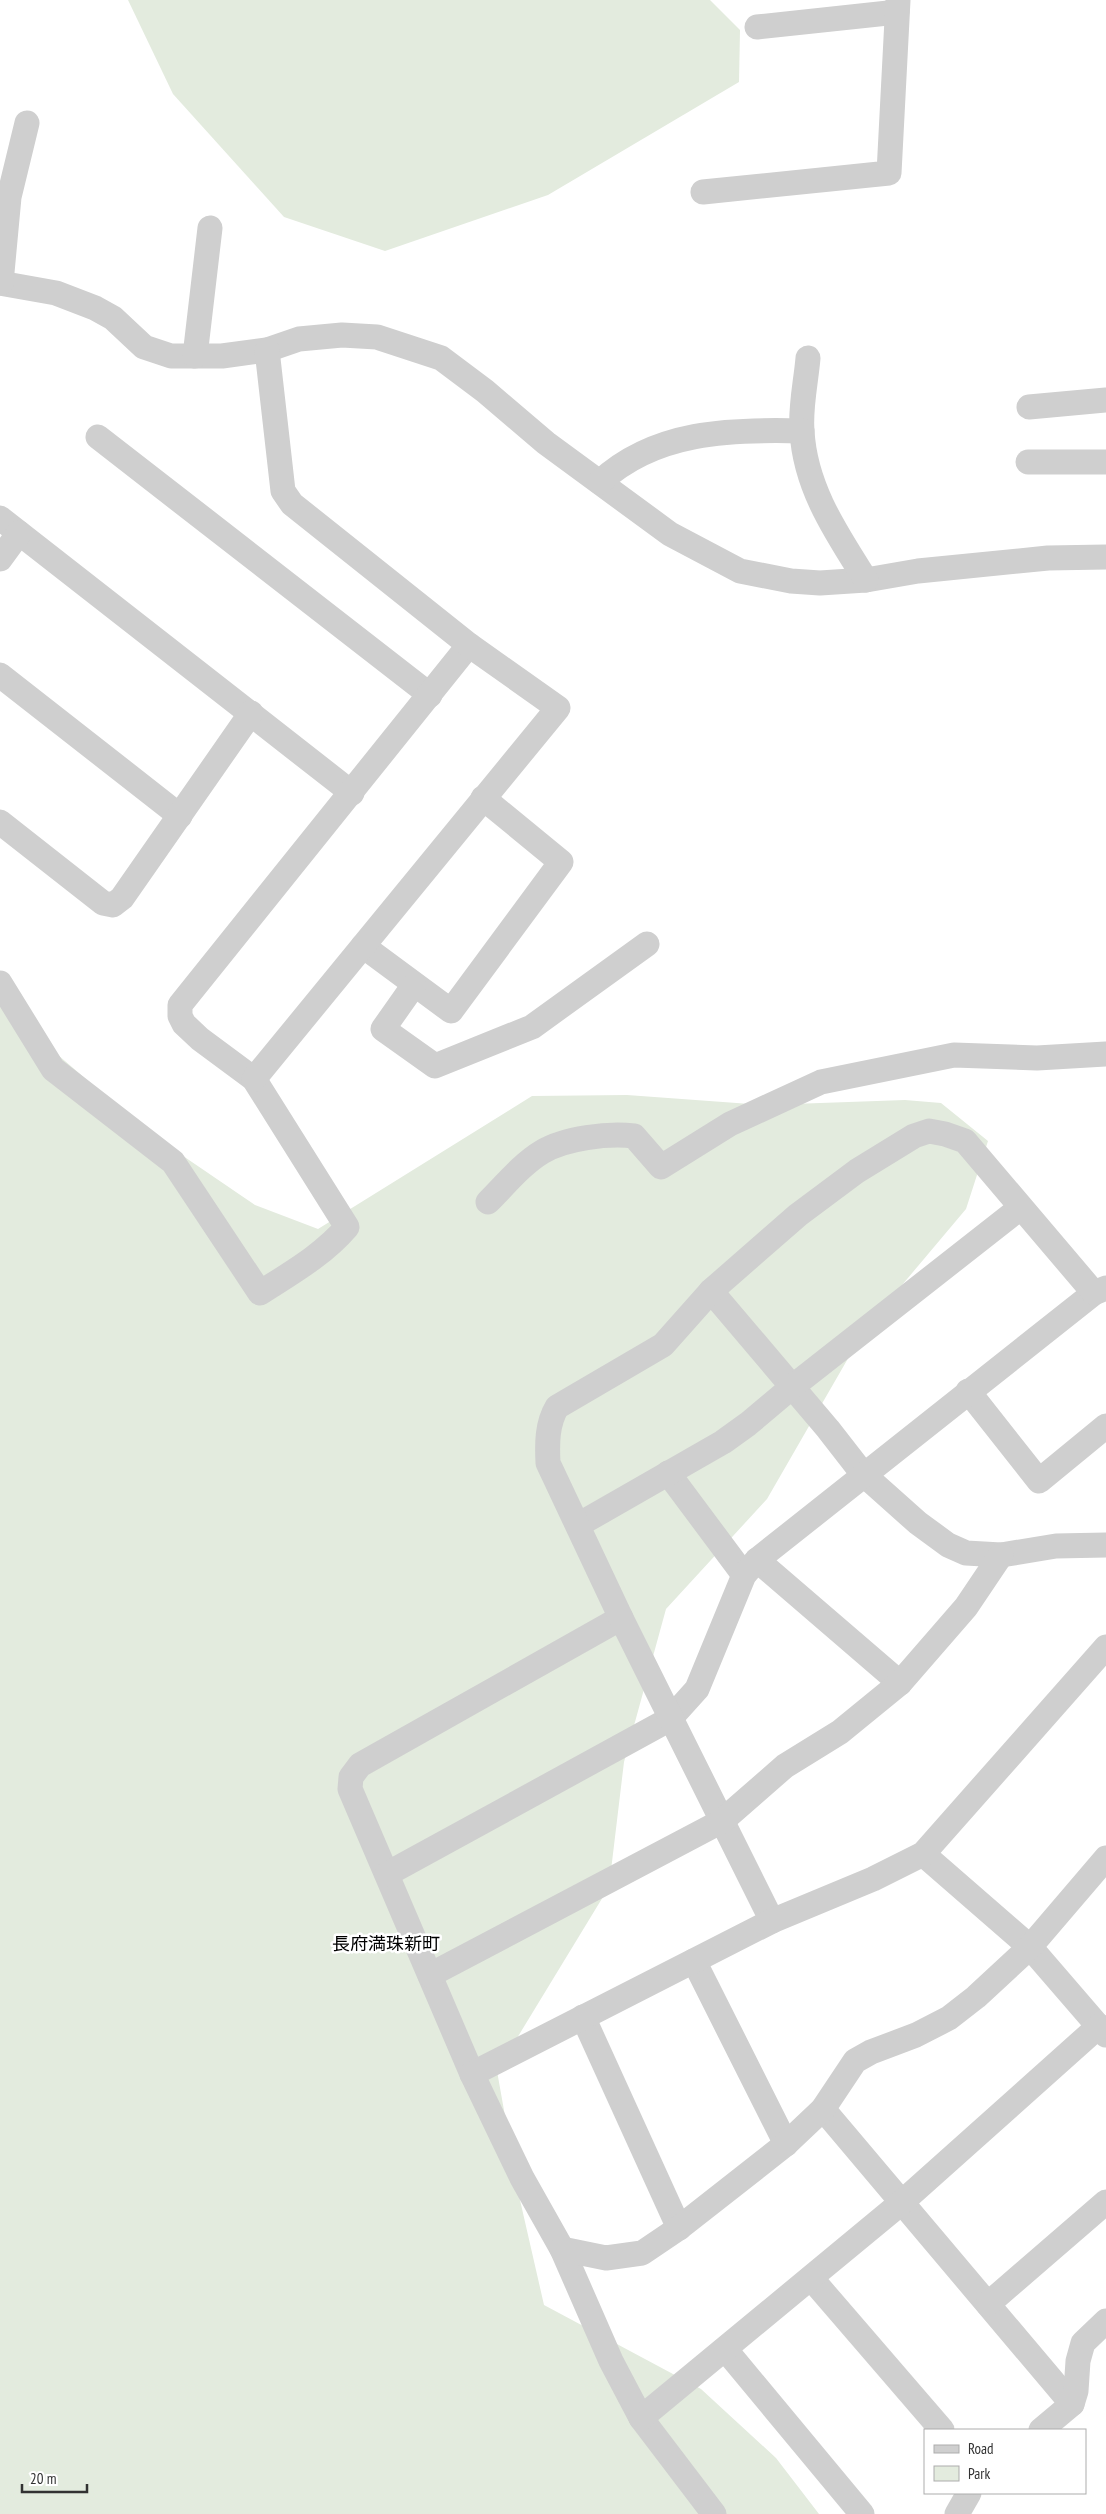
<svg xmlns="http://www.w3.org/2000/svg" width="1106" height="2514" font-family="'PT Sans Narrow','Noto Sans JP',sans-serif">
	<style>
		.green { fill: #e3ebde }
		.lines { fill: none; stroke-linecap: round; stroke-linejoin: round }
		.minor { stroke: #cfcfcf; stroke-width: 25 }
		.labels { text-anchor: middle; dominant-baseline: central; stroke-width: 5; stroke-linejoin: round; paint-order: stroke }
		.quarter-label { font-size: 18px; fill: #000; stroke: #fff }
	</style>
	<rect width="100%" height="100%" fill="#fff"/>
	<g class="green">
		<path d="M128,0H710L740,30L739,82L548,195L385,251L284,217L173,94Z"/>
		<path d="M0,1005L145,1130L255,1205L318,1229L532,1096L627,1095L764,1105L905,1100L941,1103L988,1141L966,1209L865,1329L767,1499L666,1609L624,1762L609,1887L497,2071L520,2200L544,2305L701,2389L776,2458L819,2514H0Z"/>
	</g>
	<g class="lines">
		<g class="minor">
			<path d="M757,27L897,12"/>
			<path d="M703,192L889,173L898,0"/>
			<path d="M0,283L56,293L95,308L113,318L144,347L171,356H222L267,350L299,339L342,335L377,337L441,358L485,391L546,443L670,534L740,571L791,581L820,583L866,580L918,571L1048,558L1106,557"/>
			<path d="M1,283L9,197L27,123"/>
			<path d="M195,356L210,228"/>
			<path d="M808,358C806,382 800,407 802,431C805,488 837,534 866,580"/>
			<path d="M1029,407L1106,400"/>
			<path d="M98,437L430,695"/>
			<path d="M1028,462H1106"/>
			<path d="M600,482C655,431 730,429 802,431"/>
			<path d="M0,518L352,793"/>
			<path d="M0,559L19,533"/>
			<path d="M0,675L180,816"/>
			<path d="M0,822L103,903L113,905L122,898L251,713"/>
			<path d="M363,946L451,1011L561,862L483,798"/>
			<path d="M0,983L53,1069L173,1162L260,1293C291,1273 323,1255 347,1227L254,1079L200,1039L184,1024L180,1016V1005L469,645"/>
			<path d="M414,985L383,1029L435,1066L532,1027L647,944"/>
			<path d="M254,1079L558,708L469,645L292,504L283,491L267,350"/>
			<path d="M488,1202C505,1185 522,1164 542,1152C565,1138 608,1133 634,1136L661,1167L730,1124L821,1082L954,1055L1037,1058L1106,1054"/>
			<path d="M711,1291L828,1429L863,1474L918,1523L948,1545L966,1553L1001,1555L1056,1546L1106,1545"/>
			<path d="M968,1391L1039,1481L1106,1426"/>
			<path d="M668,1473L744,1575"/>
			<path d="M578,1525L723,1442L748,1424L792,1387L1020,1208"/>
			<path d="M757,1560L900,1683"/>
			<path d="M621,1618L360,1765L351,1777L350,1789L472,2074L522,2178L562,2249L611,2361L641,2418L714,2514"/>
			<path d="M923,1854L1030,1947L1106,2035"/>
			<path d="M387,1874L670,1719L697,1689L744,1575L757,1560L1094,1293L1106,1288"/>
			<path d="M772,1921L621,1618L548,1463C547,1443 547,1424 557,1407L663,1345L711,1291L798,1215L857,1171L914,1136L929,1131L945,1134L965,1141L1094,1293"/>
			<path d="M694,1961L786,2144"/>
			<path d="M430,1975L722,1821L785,1766L840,1732L900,1683L966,1607L1001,1555"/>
			<path d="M583,2017L679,2228"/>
			<path d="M472,2074L772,1921L873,1879L923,1854L1106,1647"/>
			<path d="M823,2109L1072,2404"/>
			<path d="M562,2249L606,2258L642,2253L679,2228L786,2144L823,2109L855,2061L871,2052L916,2035L949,2018L976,1997L1030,1947L1106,1858"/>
			<path d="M811,2278L942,2430"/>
			<path d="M988,2304L1106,2202"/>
			<path d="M725,2349L862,2514"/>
			<path d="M641,2418L901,2203L1099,2026"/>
			<path d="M1041,2430L1072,2404L1076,2391L1078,2361L1083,2343L1106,2321"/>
			<path d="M957,2514L969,2493"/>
		</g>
	</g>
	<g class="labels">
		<g class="quarter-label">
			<text x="386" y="1943">長府満珠新町</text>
		</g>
	</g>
	<rect x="924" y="2429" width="162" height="65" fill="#ffffff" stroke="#adadad"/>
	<rect x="934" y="2445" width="25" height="8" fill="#cfcfcf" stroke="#adadad"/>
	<text x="968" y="2454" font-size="15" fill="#323232">Road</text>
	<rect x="934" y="2466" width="25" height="15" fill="#e3ebde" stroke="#adadad"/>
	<text x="968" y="2479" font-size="15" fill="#323232">Park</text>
	<path d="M22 2484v8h65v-8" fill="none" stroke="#323232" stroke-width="2.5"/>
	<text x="30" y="2484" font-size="15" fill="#323232" stroke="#ffffff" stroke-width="4" paint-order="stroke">20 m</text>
</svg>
